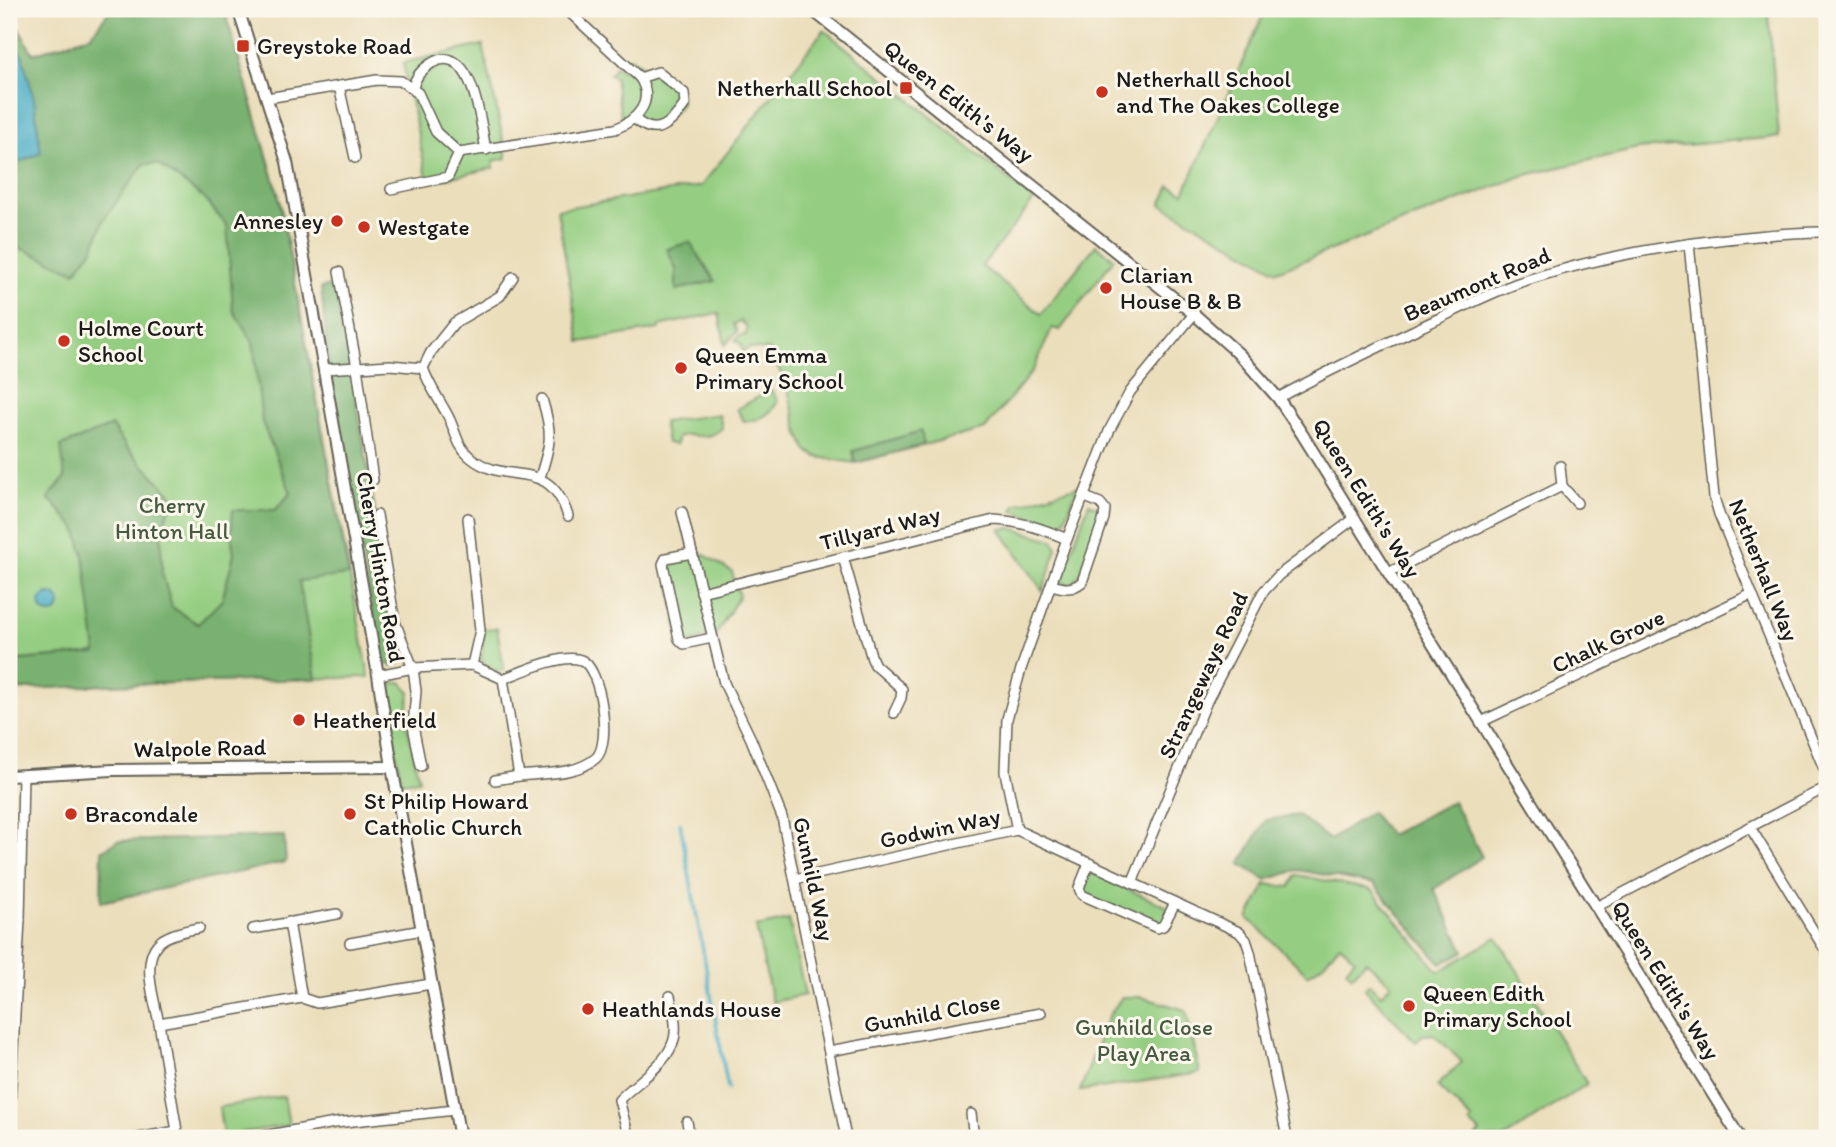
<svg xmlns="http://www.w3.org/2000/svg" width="1836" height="1147" font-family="Itim,sans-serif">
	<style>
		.green { fill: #95ce82; stroke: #58754f; stroke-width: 2; fill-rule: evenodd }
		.forest { fill: #78b170; stroke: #4a6646; stroke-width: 2 }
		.water { fill: #46acc5; stroke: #316470; stroke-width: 2 }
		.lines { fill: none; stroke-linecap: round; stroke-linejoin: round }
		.stream { stroke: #46acc5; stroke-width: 3.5 }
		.minor-casing { stroke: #646054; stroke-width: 12 }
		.tertiary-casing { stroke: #646054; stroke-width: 14 }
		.minor { stroke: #fff; stroke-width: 9 }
		.tertiary { stroke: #fff; stroke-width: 10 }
		.poi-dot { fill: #c8321e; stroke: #fbf7ec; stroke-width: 2.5 }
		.labels { text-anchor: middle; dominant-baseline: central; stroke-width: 6; stroke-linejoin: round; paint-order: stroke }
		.poi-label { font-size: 23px; fill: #1c1c1c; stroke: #fbf7ec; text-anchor: start }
		.street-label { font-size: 23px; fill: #1c1c1c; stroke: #fbf7ec }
		.park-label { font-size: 23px; fill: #465a40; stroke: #fbf7ec }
	</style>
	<rect width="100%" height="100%" fill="#fbf7ec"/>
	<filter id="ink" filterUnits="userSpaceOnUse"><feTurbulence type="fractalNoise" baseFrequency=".0143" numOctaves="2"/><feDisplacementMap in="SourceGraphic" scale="14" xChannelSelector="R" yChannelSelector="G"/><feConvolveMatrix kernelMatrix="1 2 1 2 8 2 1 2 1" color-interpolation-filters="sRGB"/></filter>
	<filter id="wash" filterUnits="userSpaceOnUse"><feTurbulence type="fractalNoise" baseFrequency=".00686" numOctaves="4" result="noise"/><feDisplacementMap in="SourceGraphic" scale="28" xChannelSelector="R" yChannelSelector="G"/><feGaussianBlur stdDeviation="1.57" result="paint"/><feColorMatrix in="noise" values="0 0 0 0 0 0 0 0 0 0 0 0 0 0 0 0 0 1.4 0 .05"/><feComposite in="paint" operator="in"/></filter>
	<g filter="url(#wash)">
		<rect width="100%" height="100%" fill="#ebdebb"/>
		<g class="green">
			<path d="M111,9H224L278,193L369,677L104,685L9,690V12L33,54L90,36Z"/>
			<path d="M1266,9H1768L1779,137L1638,149L1522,176L1277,271L1161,204L1170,186L1184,193Z"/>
			<path d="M824,30L1034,200L982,266L1041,314L1096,245L1114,259L1060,330L1052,328L1034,369L985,429L855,463L818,457L807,451L798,431L787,385L769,350L749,348L743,352L741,344L735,341L739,336L746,335L747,327L741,321L734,324L737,332L725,345L719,313L659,326V329L580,342L557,209L701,186ZM676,269L714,281L676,289Z"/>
			<path d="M483,45L507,158L493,161L494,168L428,182L403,63Z"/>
			<path d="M631,57L681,95V104C657,132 655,127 621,117L615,78L610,74L616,66L621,71Z"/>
			<path d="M771,390L778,401C770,415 760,421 744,421L737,409Z"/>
			<path d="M719,414L722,428C703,445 691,429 677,438L676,445L667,443L663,422Z"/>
			<path d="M1078,486L1065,519L1058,526L1013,511L1016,505Z"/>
			<path d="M1089,503L1100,509L1101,517L1081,574L1072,585L1060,582Z"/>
			<path d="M1011,528L1053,540L1057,548L1043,591L1000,529Z"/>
			<path d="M700,552L732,572L739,596L716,635L685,644L679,638L666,558Z"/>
			<path d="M497,628L504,670C493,672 488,668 481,660L484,629Z"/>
			<path d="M401,682L410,692L406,720L419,780L401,782L385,685Z"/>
			<path d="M1085,870L1172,909L1163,926L1083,896L1079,887Z"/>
			<path d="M1297,875L1372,890L1439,972L1497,937L1587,1084L1504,1138H1474L1480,1132L1470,1123L1472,1119L1437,1086L1462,1062L1434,1034L1422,1035L1416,1042L1365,989L1369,984L1381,995L1391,984L1366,961L1352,976L1346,970L1355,959L1340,944L1324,963L1308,975L1248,918L1266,884L1290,887Z"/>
			<path d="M789,920L805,995L772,1002L756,927Z"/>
			<path d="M1122,997H1141L1186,1010L1200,1073L1080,1091L1108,1017Z"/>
			<path d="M284,1096L289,1125L223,1136L219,1107Z"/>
		</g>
		<g class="forest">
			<path d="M111,9H224L278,193L349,575L299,581L316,679L104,685L9,690V661L96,653L84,556L76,528L48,498L65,478L61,446L112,426L127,448L175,498L161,528L162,573L172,607L198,624L222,600L234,554L231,534L233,510H275L291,493L262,422L253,342L233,310L227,226L204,198L158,164H144L104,219L93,249L75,272L9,243V12L33,54L90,36Z"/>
			<path d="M690,242L715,281L676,290V269L667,249Z"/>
			<path d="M337,285L396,636L404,650L402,661L393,666L382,663L330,378L321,288Z"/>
			<path d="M921,431L924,445L855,463L853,451Z"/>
			<path d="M1453,801L1482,857L1434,889L1464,951L1441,964L1374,884L1298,870L1266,880L1240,864L1266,820L1298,815L1330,840L1371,812L1390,835Z"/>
			<path d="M284,836L286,862L101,902L102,851L117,841Z"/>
		</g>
		<g class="water">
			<path d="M9,44L22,54L34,99L41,153L9,166V135L13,132L9,96Z"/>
			<circle cx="50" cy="604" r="10"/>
		</g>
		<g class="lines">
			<path class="stream" d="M680,823L728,1089"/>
		</g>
	</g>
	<g filter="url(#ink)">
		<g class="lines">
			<defs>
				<g id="minor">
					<path d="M339,86L355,158"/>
					<path d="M413,88C415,76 422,69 432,63C473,40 481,126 486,150"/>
					<path d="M267,98L377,80L401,81L418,93L436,132L459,153L615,129C637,120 655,102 640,78L566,9"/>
					<path d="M635,119C657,139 672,123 685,104L684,93L658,72L640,78"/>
					<path d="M391,189L448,177L459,153"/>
					<path d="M1689,244L1714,497L1719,514L1827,776"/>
					<path d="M339,272L357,367L373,480"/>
					<path d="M423,368L431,352L454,323L500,296L513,277"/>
					<path d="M325,369L390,365L423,368C429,386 439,399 448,416C456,431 456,445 470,457C509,489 548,454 568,516"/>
					<path d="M1278,398C1325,372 1373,350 1421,327C1453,312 1485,295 1518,283C1586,260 1655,247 1726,239C1760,236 1793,231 1827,232"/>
					<path d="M1560,466L1562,486L1577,503"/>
					<path d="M540,477C551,443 553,434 542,399"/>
					<path d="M682,512L724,683L751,739L782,817L846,1138"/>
					<path d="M377,515L395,622L413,668L416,691L413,726L421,766"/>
					<path d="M468,518L480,630L472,665"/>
					<path d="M692,553L666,558L663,564L679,639L684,644L712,638"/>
					<path d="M843,557L872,659L875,665L902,689L901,698L894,713"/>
					<path d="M1390,572L1562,486"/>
					<path d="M1052,585C1065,589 1072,590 1082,582L1104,518L1105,509L1100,503L1085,497"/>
					<path d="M701,592L994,520C1021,521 1043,529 1067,539"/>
					<path d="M378,675L413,668L472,665L503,679C521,672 563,653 581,660C601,667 612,744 596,758C577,775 543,773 519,776L503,679"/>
					<path d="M1481,722L1752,594"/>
					<path d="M495,780L519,776"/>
					<path d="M1750,827L1827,953"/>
					<path d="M1017,830L1005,772L1007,719L1021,669L1067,539L1110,429L1130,392L1194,314"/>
					<path d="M1089,863L1079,888L1082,895L1157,928L1163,926L1175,903"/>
					<path d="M795,879L1017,830L1239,932L1246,940L1250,952L1287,1138"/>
					<path d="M1132,883L1207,701L1263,592L1279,575L1355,518"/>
					<path d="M1596,907L1827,787"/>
					<path d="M9,920H20"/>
					<path d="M289,922L302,998"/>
					<path d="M253,929L337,914"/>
					<path d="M350,943L422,930"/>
					<path d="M159,1023C154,998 137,951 167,937C177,932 188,930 199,928"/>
					<path d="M829,1051L1041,1013"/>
					<path d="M971,1114L974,1138"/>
					<path d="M687,1122L690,1138"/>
					<path d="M9,1124L20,920L23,775"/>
					<path d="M138,1138L177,1131"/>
					<path d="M182,1138L177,1131L159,1023L302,998L317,1003L431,984"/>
					<path d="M252,1138L335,1123L455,1110"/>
					<path d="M629,1138L619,1100C635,1083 663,1067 672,1045C679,1030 673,1011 670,996"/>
				</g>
				<g id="tertiary">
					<path d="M238,9L287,162L378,675L392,767L460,1138"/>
					<path d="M811,9L1194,314L1240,355L1278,398L1302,434L1740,1138"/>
					<path d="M9,776L113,770L392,767"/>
				</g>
			</defs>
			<use href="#minor" class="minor-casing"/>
			<use href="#tertiary" class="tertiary-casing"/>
			<use href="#minor" class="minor"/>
			<use href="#tertiary" class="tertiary"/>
		</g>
	</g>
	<g class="poi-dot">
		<rect x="236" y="39" width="14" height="14" rx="3.5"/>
		<rect x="899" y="81" width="14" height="14" rx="3.5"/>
		<circle cx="1102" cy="92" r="7"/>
		<circle cx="337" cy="221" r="7"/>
		<circle cx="364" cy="227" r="7"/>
		<circle cx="1106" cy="288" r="7"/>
		<circle cx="64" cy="341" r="7"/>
		<circle cx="681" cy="368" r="7"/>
		<circle cx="299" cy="720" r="7"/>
		<circle cx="71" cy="814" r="7"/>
		<circle cx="350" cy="814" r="7"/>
		<circle cx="1409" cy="1006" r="7"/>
		<circle cx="588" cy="1009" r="7"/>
	</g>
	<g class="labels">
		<g class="poi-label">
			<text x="257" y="46">Greystoke Road</text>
			<text x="1116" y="79">Netherhall School<tspan x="1116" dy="26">and The Oakes College</tspan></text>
			<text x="892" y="88" text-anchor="end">Netherhall School</text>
			<text x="323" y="221" text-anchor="end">Annesley</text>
			<text x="378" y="227">Westgate</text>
			<text x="1120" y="275">Clarian<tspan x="1120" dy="26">House B &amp; B</tspan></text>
			<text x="78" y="328">Holme Court<tspan x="78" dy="26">School</tspan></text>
			<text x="695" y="355">Queen Emma<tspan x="695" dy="26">Primary School</tspan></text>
			<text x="313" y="720">Heatherfield</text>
			<text x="364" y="801">St Philip Howard<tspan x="364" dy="26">Catholic Church</tspan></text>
			<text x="85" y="814">Bracondale</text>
			<text x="1423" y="993">Queen Edith<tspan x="1423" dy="26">Primary School</tspan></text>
			<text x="602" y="1009">Heathlands House</text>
		</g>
		<g class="street-label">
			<text transform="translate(959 101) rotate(38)">Queen Edith's Way</text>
			<text transform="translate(1477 284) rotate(-23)">Beaumont Road</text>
			<text transform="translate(1367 498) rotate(58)">Queen Edith's Way</text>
			<text transform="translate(880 528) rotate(-14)">Tillyard Way</text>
			<text transform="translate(381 567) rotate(80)">Cherry Hinton Road</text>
			<text transform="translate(1764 570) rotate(68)">Netherhall Way</text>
			<text transform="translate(1608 641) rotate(-25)">Chalk Grove</text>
			<text transform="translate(1203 675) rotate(-65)">Strangeways Road</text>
			<text transform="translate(200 748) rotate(-1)">Walpole Road</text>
			<text transform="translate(940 828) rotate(-12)">Godwin Way</text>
			<text transform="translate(814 879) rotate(78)">Gunhild Way</text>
			<text transform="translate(1666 980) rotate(58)">Queen Edith's Way</text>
			<text transform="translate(932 1013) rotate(-10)">Gunhild Close</text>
		</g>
		<g class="park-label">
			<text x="172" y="505">Cherry<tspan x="172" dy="26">Hinton Hall</tspan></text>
			<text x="1144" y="1027">Gunhild Close<tspan x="1144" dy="26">Play Area</tspan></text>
		</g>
	</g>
	<rect width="1836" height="1147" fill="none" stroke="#fbf7ec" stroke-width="35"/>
</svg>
